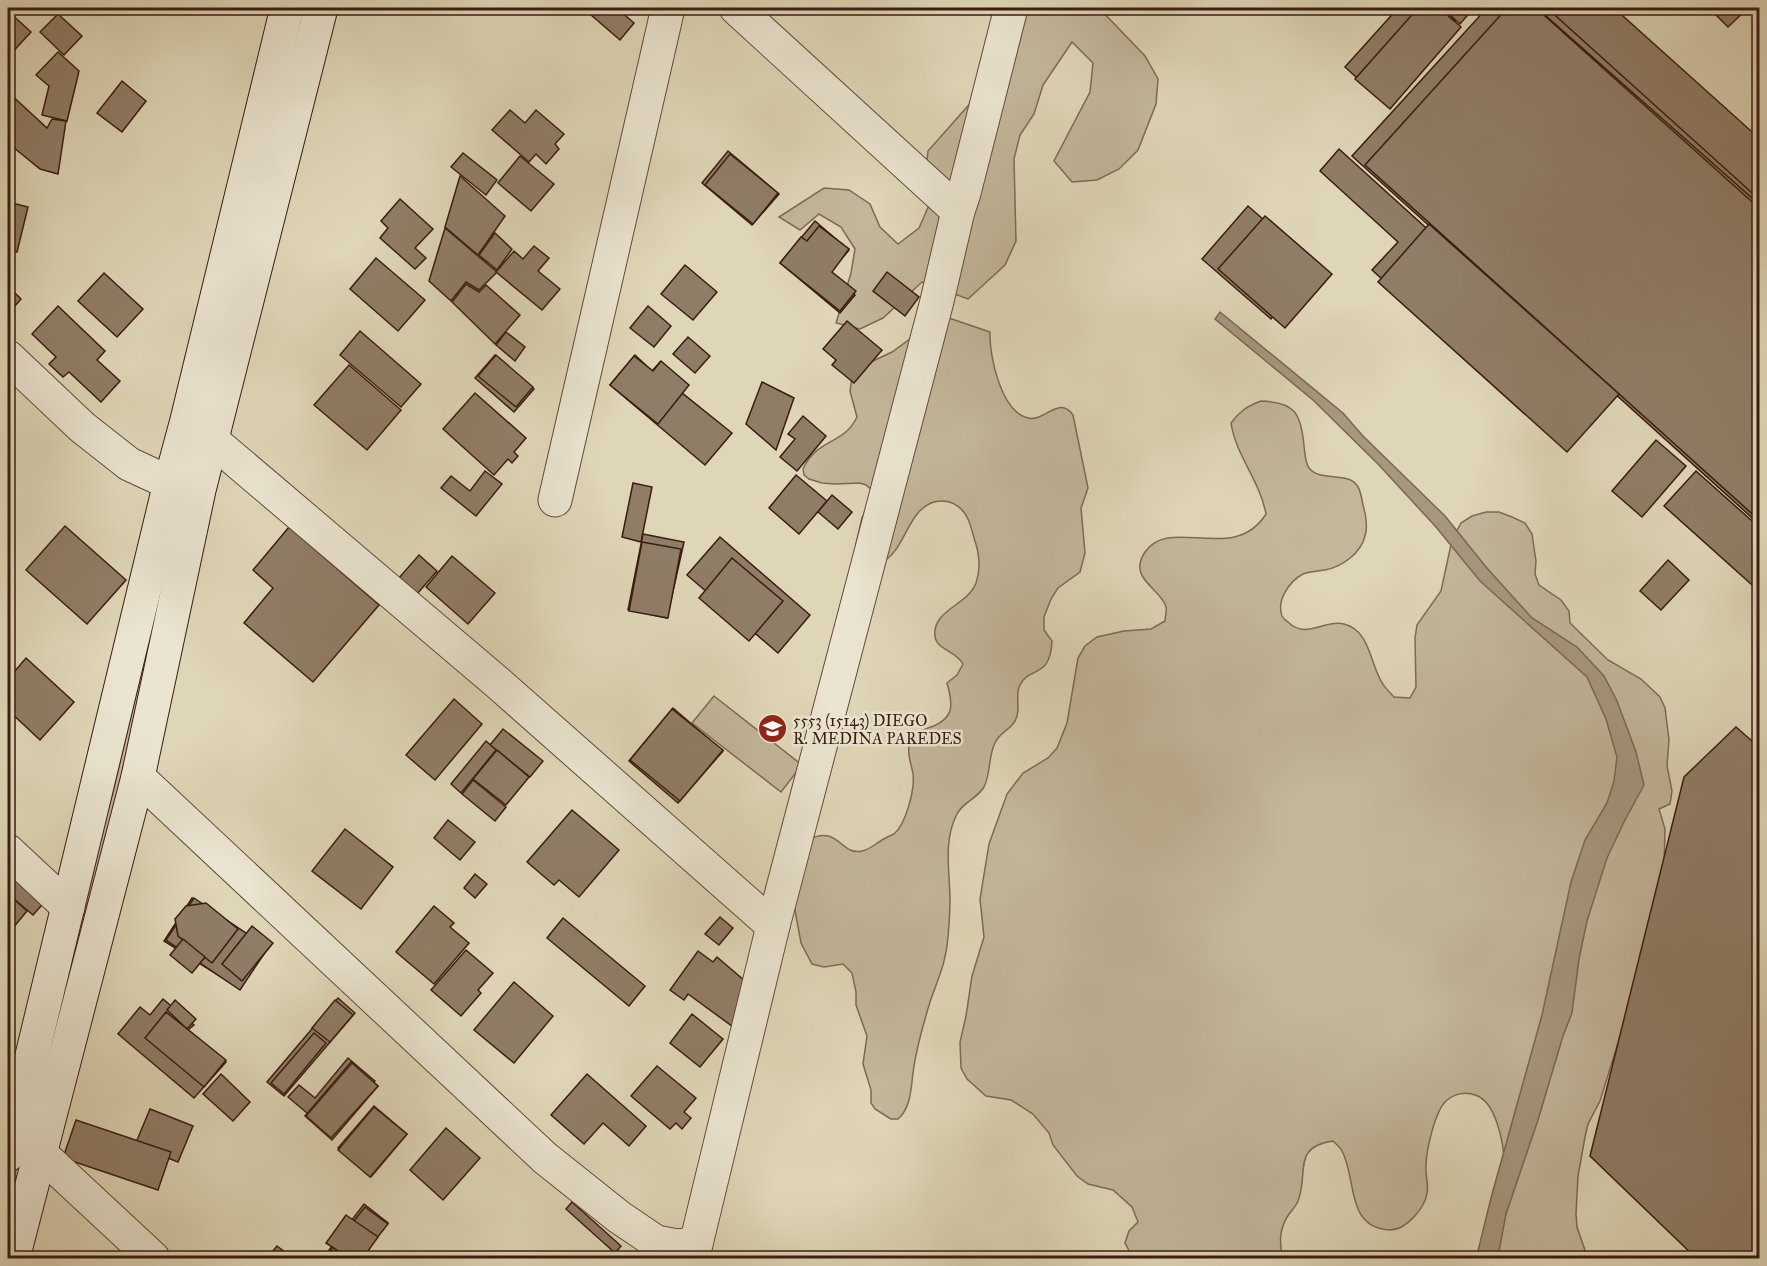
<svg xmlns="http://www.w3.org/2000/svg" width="1767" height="1266" font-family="'IM FELL Great Primer',serif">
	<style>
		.green { fill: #c3b69b; stroke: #7e6956; stroke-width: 1.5 }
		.water { fill: #a7977f; stroke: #7b6653; stroke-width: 1.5 }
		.building { fill: #907d67; stroke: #3a1c11; stroke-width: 1.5 }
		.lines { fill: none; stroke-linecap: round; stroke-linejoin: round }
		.minor-casing { stroke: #634a3a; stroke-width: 35 }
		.secondary-casing { stroke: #3a1c11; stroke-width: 35 }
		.minor { stroke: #eae4d0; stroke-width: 33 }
		.secondary { stroke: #eae4d0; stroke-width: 33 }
		.labels { text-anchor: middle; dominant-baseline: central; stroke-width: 5; stroke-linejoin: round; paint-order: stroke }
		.poi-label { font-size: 16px; fill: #3a1c11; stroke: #eae4d0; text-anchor: start }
	</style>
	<rect width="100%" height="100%" fill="#dfd6b7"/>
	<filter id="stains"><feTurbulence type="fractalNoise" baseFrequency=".00333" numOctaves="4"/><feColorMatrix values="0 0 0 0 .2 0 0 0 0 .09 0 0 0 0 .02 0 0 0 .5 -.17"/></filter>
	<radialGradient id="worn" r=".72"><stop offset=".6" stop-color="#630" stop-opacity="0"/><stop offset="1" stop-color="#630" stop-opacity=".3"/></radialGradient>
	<g class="green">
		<path d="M1009,8H1099L1145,56L1158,79L1156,104L1138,150L1119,169L1097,180L1072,182L1054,161L1090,92L1093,63L1072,42L1043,85L1034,114L1020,135L1014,159L1016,241L1005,265L968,299L922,282L883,318L860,329L836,323L851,273L855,249L841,227L819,214L800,230L779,217L824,188L849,190L870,204L880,227L898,244L919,228L930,203L925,178L928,151L982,90Z"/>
		<path d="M949,318L990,332C989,355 1001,412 1028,418C1045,422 1059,395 1073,415L1088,488L1081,508L1085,553L1080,572L1058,588L1051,599L1044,617V630L1052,641C1050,680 1030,665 1020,685C1015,694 1020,706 1017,716C1014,729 1000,731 995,743C988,757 991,773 984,787C977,799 961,803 956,816C943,843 950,872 950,901C950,913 949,925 948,937C946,964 938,978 930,1002C923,1025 916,1049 913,1073C911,1088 911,1108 898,1119H891L886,1116L875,1109L871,1103V1090L863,1064L867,1036L856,1005V992L852,973L843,964L824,967L812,964L801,943L794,905L808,840C839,824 840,856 862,851C869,850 875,844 882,840C885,838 890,836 894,834C906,824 915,789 913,774C911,762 905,750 912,738C917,731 923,730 931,727C955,718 953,704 947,683L957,675L963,664C957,651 936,650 935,636C932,610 968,605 976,583C981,569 979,552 974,538C971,528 969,516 961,509C953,501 941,499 931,503C907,513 904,552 882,562L860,550L856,544L862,518L874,492L866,485L860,483L835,484L822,483L809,479L804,475L803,469C817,438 844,445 857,417L850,391L852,378L873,361L892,352L921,331Z"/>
		<path d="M1261,401C1295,402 1301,413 1304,446C1305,453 1305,462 1309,468C1321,483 1348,470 1358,487C1361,492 1362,500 1363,505C1366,515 1368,526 1365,536C1361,553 1342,567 1325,570C1318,571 1310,571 1303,574C1290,581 1276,600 1282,616C1283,618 1286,621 1288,622C1306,640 1324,619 1344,624C1369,630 1370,661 1380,679C1383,686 1388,691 1394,697L1410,698L1416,687L1415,638L1417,625L1441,591L1452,540L1461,523L1472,516L1486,512H1499L1512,517L1525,523L1532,534L1536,561L1535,574L1539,585L1561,600L1569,611L1570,623L1608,660L1641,679L1660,697L1665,708L1669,740L1667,766L1672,791L1670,804L1659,809L1665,829L1664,866L1623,1027L1600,1101L1588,1124L1585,1137L1578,1176L1576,1214L1577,1227L1586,1253L1591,1258H1493C1497,1227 1503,1195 1504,1163C1504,1144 1496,1101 1475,1095C1465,1091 1454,1094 1446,1101C1435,1111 1426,1151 1426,1166C1425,1175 1429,1185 1427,1193C1425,1208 1406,1230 1390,1230C1345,1228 1357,1178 1342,1151C1340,1147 1336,1144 1333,1141C1293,1147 1308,1170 1299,1198C1298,1204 1293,1209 1289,1214C1279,1229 1279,1242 1283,1258H1133L1125,1243L1129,1231L1138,1222L1132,1207L1113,1190L1088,1184L1077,1176L1053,1145L1049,1133L1033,1114L1011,1100L986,1096L967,1079L961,1068L960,1042L966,1016L972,976L984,937L980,899L989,844L1007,794L1023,773L1048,758L1057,748L1067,723L1078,658L1085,646L1097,637L1124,631L1151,629L1165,621C1165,617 1167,611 1166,607C1161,588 1127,579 1145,552C1170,515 1234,565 1266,514C1260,481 1236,456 1231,423C1239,412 1247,406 1261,401Z"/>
		<path d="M174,532L183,533L8,1232V1194L18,1150L114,788Z"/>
		<path d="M714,696L802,765L781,792L692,723Z"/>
	</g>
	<path class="water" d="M1220,312L1343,413L1363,436L1445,516L1486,567L1532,618L1577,647L1604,676L1617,701L1636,752L1644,785L1625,820L1607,858L1587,921L1579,959L1572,1013L1563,1036L1538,1120L1506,1214L1499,1251L1501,1258H1479L1478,1251L1491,1198L1542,1015L1571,882L1585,840L1607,803L1614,781L1617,757L1606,719L1587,677L1480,581L1436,527L1378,464L1313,400L1215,319Z"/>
	<g class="building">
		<path d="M583,8H617L634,23L620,40Z"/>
		<path d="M1398,8H1466L1455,21L1451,17L1379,98L1345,67Z"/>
		<path d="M1418,8H1439L1461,27L1390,109L1355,79Z"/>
		<path d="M1454,8H1468L1472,10L1460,24L1449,14Z"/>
		<path d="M1487,8H1543L1760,203V525L1352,156Z"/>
		<path d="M1507,8H1536L1760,209V521L1365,165Z"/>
		<path d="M1537,8H1601L1760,148V205Z"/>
		<path d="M1547,8H1614L1760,139V200Z"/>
		<path d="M1709,8H1748L1728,27Z"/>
		<path d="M8,11L31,32L8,57Z"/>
		<path d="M58,14L82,36L64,55L40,32Z"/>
		<path d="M58,52L79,71L67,121L42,115L49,86L36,75Z"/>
		<path d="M122,81L146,101L122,132L97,113Z"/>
		<path d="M8,92L47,128L52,119L66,121L58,174L40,169L8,143Z"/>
		<path d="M510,110L525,123L536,110L564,134L555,144L559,149L546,164L536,154L529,162L492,130Z"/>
		<path d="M1339,149L1605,390L1560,441L1372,270L1398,242L1320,171Z"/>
		<path d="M728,151L779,194L752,225L702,183Z"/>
		<path d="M463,153L497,180L486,195L451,167Z"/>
		<path d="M730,154L778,193L753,224L705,185Z"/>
		<path d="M520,156L554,184L531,211L498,183Z"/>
		<path d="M460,176L505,216L478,255L445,227Z"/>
		<path d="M400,199L433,229L415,248L426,258L415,269L380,238L388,228L381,221Z"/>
		<path d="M8,202L28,207L17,252L8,249Z"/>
		<path d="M1248,206L1317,266L1271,319L1202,259Z"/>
		<path d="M1265,216L1332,274L1285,328L1218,269Z"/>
		<path d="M815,221L849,250L829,274L855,295L840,313L780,263Z"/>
		<path d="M1429,224L1619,394L1567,452L1378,282Z"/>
		<path d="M819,226L849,249L832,272L856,291L840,311L780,263L801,237L807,241Z"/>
		<path d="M445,228L497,272L479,290L466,282L451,301L429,281Z"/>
		<path d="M495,233L512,249L497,270L479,255Z"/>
		<path d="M534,246L549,258L538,271L560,289L542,310L496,272L514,251L523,259Z"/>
		<path d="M376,258L425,300L398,331L350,289Z"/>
		<path d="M685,265L717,292L693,320L661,294Z"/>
		<path d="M887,272L919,297L905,316L873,291Z"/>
		<path d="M104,273L143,309L117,337L78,301Z"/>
		<path d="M466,284L479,292L486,285L520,315L495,344L452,302Z"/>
		<path d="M8,286L21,299L8,314Z"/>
		<path d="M58,306L105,351L97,360L120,381L101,402L69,372L63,377L49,364L56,357L32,334Z"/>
		<path d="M648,306L671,326L654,347L630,328Z"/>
		<path d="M847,321L882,350L854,383L832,365L836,360L823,349Z"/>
		<path d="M360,331L421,384L401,407L340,355Z"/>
		<path d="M506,332L525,347L515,361L496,345Z"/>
		<path d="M688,337L710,356L695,373L673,354Z"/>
		<path d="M495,355L534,389L514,412L475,378Z"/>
		<path d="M496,355L533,387L516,407L478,376Z"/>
		<path d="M635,355L652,371L660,362L687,384L681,392L732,433L705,465L610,385Z"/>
		<path d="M634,356L653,371L661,361L689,385L658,424L610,385Z"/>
		<path d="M349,365L401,410L367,450L314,405Z"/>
		<path d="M762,382L794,398L776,450L746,424Z"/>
		<path d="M475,393L526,438L514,452L518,456L512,463L508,459L494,475L443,429Z"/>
		<path d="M803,416L826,436L797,471L780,457L795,439L788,434Z"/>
		<path d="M1656,440L1686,466L1642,517L1612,491Z"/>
		<path d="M485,471L502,484L476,516L441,488L451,476L470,491Z"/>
		<path d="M1696,471L1760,528V592L1664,506Z"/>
		<path d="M796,475L827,501L799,534L769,508Z"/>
		<path d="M633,483L652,487L641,542L622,537Z"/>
		<path d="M832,495L852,512L838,529L818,512Z"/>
		<path d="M65,526L126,580L87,624L26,570Z"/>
		<path d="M289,527L379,605L313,682L244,623L273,588L253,570Z"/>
		<path d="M643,534L684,542L667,618L628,610Z"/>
		<path d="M720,537L810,615L778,653L687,575Z"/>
		<path d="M642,542L681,549L668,618L629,611Z"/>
		<path d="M419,555L437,571L417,594L399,578Z"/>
		<path d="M452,556L495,593L468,624L426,587Z"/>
		<path d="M732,558L783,601L749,641L699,598Z"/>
		<path d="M1668,560L1689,580L1661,610L1640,591Z"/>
		<path d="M26,658L74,702L40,740L8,710V679Z"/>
		<path d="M454,699L482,724L435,780L406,755Z"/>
		<path d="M673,708L723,751L678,803L629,761Z"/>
		<path d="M672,709L723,750L680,801L630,760Z"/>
		<path d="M1736,727L1760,748V1243L1745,1258H1696L1590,1156L1684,777Z"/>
		<path d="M503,729L543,761L530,777L490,745Z"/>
		<path d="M486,741L496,750L461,793L451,784Z"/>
		<path d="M497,750L529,777L506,805L473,779Z"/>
		<path d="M473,780L506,807L495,821L462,794Z"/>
		<path d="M572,810L619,850L579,897L559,880L554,885L527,862Z"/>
		<path d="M448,820L475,842L460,860L434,838Z"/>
		<path d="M345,829L393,867L361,909L312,871Z"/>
		<path d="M8,862L49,897L33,915L8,894Z"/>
		<path d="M475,874L487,884L475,898L464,888Z"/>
		<path d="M8,894L27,911L8,934Z"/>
		<path d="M192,898L267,947L240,989L164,941Z"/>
		<path d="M194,898L268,948L240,990L166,940Z"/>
		<path d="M206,903L238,929L212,963L178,936L175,919L186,906Z"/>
		<path d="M434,906L454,923L450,927L469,943L434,984L396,952Z"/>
		<path d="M720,917L733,928L719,945L705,934Z"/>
		<path d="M563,918L645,986L629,1006L547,938Z"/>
		<path d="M252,926L273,943L242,981L222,964Z"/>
		<path d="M183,939L205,957L192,973L170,955Z"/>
		<path d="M466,950L493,973L478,990L481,993L461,1016L431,990Z"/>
		<path d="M698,951L713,962L717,957L752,987L740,1032L688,994L684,1000L670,990Z"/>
		<path d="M514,982L553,1016L514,1063L474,1030Z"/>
		<path d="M338,998L355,1013L284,1096L267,1082Z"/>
		<path d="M163,999L194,1025L188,1030L226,1062L194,1098L118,1034L140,1007L150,1015Z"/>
		<path d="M175,1000L196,1019L187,1029L167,1010Z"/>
		<path d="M335,1000L353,1015L330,1042L312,1028Z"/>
		<path d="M166,1012L226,1060L204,1087L145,1038Z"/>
		<path d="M692,1014L723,1039L700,1067L670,1043Z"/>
		<path d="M314,1033L326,1043L284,1094L271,1083Z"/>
		<path d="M348,1058L375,1081L332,1134L288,1097L299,1085L315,1098Z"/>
		<path d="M351,1062L378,1086L332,1140L305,1116Z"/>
		<path d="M352,1063L378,1086L331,1138L306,1116Z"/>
		<path d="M657,1066L696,1098L684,1112L691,1118L682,1129L676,1123L670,1129L631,1096Z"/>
		<path d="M221,1074L250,1102L233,1121L203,1094Z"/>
		<path d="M587,1074L646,1126L629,1146L603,1123L584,1144L551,1115Z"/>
		<path d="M374,1106L407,1134L371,1177L338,1148Z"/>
		<path d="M374,1107L407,1134L370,1177L338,1150Z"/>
		<path d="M150,1109L193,1126L178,1162L135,1145Z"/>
		<path d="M76,1120L171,1152L158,1190L63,1158Z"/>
		<path d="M446,1128L480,1158L443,1200L410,1170Z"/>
		<path d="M572,1202L621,1246L615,1253L566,1209Z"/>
		<path d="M364,1204L388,1223L361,1258H323Z"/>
		<path d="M365,1207L388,1224L361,1258H325Z"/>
		<path d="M346,1215L378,1237L363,1258H349L326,1243Z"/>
		<path d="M277,1246L293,1258H267Z"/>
	</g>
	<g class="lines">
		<defs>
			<g id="minor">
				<path d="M736,8L958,211"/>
				<path d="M8,357L82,427L129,464L170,483L197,490"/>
				<path d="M213,441L498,683L773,926"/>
				<path d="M555,500L668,8"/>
				<path d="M138,777L545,1158L619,1217L656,1242L677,1246L696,1244"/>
				<path d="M8,851L68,907"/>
				<path d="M39,1152L153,1258"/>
				<path d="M696,1244L773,926L937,301L958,211L964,193L1011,8"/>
			</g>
			<g id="secondary">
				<path d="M8,1155L170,483L187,420L287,8"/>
				<path d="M13,1258L138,777L199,490L321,8"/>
			</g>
		</defs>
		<use href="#minor" class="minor-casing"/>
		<use href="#secondary" class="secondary-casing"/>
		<use href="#minor" class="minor"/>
		<use href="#secondary" class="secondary"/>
	</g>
	<defs>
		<symbol id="school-disc" viewBox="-11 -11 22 22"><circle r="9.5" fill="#8f2418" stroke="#eae4d0"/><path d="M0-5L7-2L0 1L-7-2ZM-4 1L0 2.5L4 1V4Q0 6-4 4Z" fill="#fff"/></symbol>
	</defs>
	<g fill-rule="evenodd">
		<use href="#school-disc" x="756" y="712" width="33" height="33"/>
	</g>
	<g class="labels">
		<g class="poi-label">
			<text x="793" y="720">5553 (15143) DIEGO<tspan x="793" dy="18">R. MEDINA PAREDES</tspan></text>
		</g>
	</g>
	<rect width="1767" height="1266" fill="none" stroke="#dfd6b7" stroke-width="30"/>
	<rect x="9" y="9" width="1749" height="1248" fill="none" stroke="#3a1c11" stroke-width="3"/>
	<rect x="15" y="15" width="1737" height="1236" fill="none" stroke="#3a1c11" stroke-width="1.5"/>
	<rect width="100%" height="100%" filter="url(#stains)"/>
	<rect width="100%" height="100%" fill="url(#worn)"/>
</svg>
